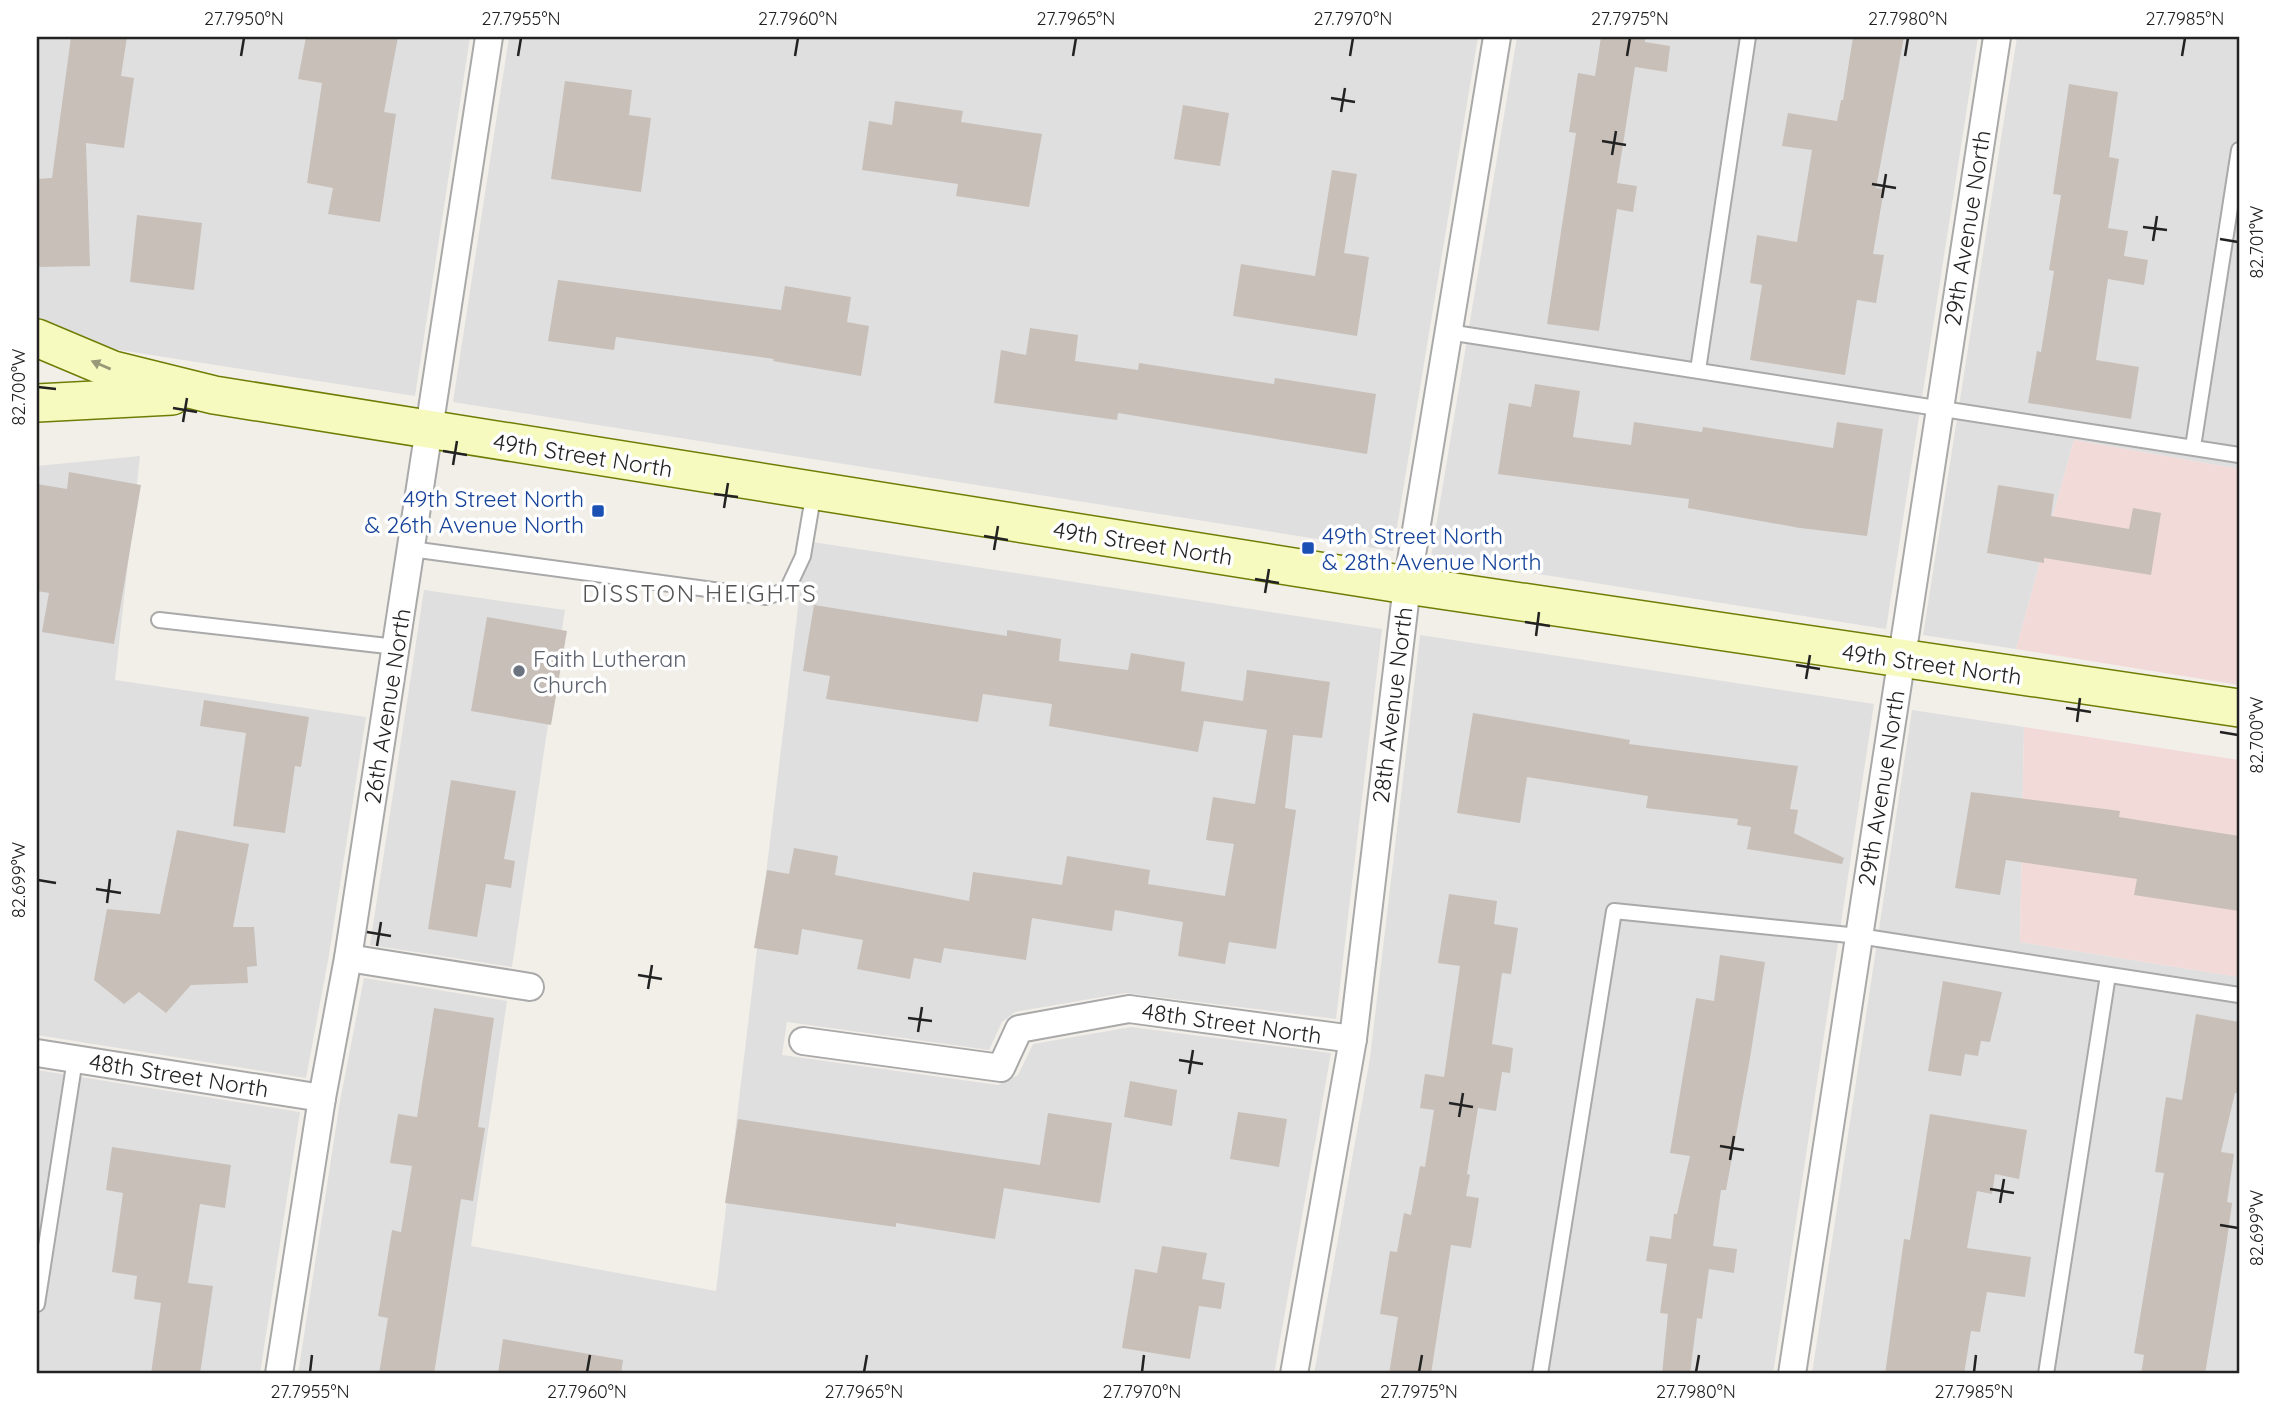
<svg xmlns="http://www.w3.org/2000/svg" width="2276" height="1411" font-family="Quicksand,sans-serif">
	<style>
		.residential { fill: #e0dfdf }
		.commercial { fill: #f2dad9 }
		.building { fill: #c7bfb8 }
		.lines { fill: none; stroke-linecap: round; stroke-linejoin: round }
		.lane-casing { stroke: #a9a9a9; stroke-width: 18 }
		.street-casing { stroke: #a9a9a9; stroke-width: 30 }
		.secondary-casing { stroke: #707d05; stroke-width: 40 }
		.lane { stroke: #fff; stroke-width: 14 }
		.street { stroke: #fff; stroke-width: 26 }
		.secondary { stroke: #f7fabf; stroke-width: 37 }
		.oneway { fill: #979978 }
		.ticks { fill: none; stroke: #222; stroke-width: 2.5 }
		.transit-dot { fill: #1a4fb4; stroke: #fff; stroke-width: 2.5 }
		.worship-dot { fill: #6b7280; stroke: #fff; stroke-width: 2.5 }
		.labels { text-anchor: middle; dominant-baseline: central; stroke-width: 7; stroke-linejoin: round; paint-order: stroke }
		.street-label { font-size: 23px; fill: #222; stroke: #fff }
		.transit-label { font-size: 23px; fill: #164399; stroke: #fff; text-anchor: end }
		.worship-label { font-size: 23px; fill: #5b616d; stroke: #fff; text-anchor: start }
		.neighbourhood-label { font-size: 24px; letter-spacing: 2px; fill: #555; stroke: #fff }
		.neatline { fill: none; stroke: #222; stroke-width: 2.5 }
		.ticks-label { font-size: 18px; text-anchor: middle; fill: #222 }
	</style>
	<rect width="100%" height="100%" fill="#f2efe9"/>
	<g class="residential">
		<path d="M37,37H470L415,396L100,347L37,319Z"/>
		<path d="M509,37H1478L1393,551L453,402Z"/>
		<path d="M1517,37H1978L1886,629L1431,557Z"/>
		<path d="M2017,37H2239V469L2074,440L2016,649L1923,635Z"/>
		<path d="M140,456L115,680L366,717L329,955L306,1078L37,1035V466Z"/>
		<path d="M806,541L1382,629L1336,1019L1125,993L1015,1012L1002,1022L989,1050L787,1022L782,1055L998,1085L1018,1075L1033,1044L1131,1027L1331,1053L1274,1374H298L340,1101L364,978L507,1001L471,1246L716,1291Z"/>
		<path d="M424,590L565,610L512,967L370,945Z"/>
		<path d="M1420,635L1874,704L1773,1374H1314L1370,1058Z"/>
		<path d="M1912,710L2024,727L2020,942L2239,977V1374H1812Z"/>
		<path d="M37,1070L300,1112L260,1374H37Z"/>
	</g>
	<g class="commercial">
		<path d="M2074,440L2239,469V685L2016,649Z"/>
		<path d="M2024,727L2239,760V977L2020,942Z"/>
	</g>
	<g class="building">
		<path d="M71,37H127L121,76L134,78L124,148L86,143L90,266L37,267V179L52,178Z"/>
		<path d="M306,37H398L384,112L396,114L380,222L328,214L333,188L307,183L322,83L298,79Z"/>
		<path d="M1601,37H1645V42L1670,46L1667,72L1635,67L1617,183L1637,186L1633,212L1617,209L1599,331L1547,324L1576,133L1569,132L1578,73L1595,76Z"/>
		<path d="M1853,37H1904L1876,188L1884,189L1873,254L1884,255L1876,303L1857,300L1845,375L1750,360L1762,285L1750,283L1757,235L1797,242L1812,150L1782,146L1788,113L1837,121L1841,100H1843Z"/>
		<path d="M565,81L632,90L629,115L651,118L641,192L551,179Z"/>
		<path d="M2069,84L2118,92L2109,157L2119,159L2108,228L2128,231L2124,256L2148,260L2144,285L2108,279L2096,360L2139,367L2131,419L2028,403L2037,351L2041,352L2054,271L2049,270L2061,195L2053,194Z"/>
		<path d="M895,101L963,111L961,122L1042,134L1029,207L956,196L958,184L862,170L869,121L892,125Z"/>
		<path d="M1183,105L1229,113L1220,166L1174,159Z"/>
		<path d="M1332,170L1357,174L1344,253L1369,257L1357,336L1233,316L1241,264L1315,276Z"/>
		<path d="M137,215L202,223L194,290L130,282Z"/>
		<path d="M558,280L781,310L785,286L851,297L847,322L869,326L861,376L773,361L774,359L616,337L614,350L548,341Z"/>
		<path d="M1030,328L1078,335L1075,361L1138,370L1139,363L1274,384L1275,378L1376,394L1367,454L1118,413L1117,420L994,403L1001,350L1026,355Z"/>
		<path d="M1535,384L1580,391L1573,437L1631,445L1634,422L1702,432L1703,427L1833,448L1837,422L1883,429L1867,536L1800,528L1688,508L1689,499L1498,474L1509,403L1531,407Z"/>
		<path d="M69,472L141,485L114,644L42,632L49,593L37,591V484L67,489Z"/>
		<path d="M1998,485L2054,494L2051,516L2129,529L2133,508L2161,513L2151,575L2044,558V563L1987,553Z"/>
		<path d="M814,605L1007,636V630L1061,639L1059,661L1128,670L1131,653L1185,662L1181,691L1243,701L1247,670L1330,682L1322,738L1293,735L1285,808L1296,810L1276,949L1229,942L1225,964L1178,956L1183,922L1115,910L1112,931L1032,918L1026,960L944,948L941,963L914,958L910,979L857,969L863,940L802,929L798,955L754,948L767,870L789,874L794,848L838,856L835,875L969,901L973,872L1062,885L1067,856L1150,870L1148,884L1225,896L1234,844L1206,840L1213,797L1255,804L1267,730L1204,721L1198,752L1049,726L1052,704L983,694L978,722L826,699L830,676L803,671Z"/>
		<path d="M487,617L567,631L551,725L471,711Z"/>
		<path d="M204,700L309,717L301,767L295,766L285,833L233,826L246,733L200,726Z"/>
		<path d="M1473,713L1630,740L1629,744L1798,766L1790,809L1798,810L1794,833L1844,858L1842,864L1747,849L1751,827L1737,825L1738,819L1646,808L1648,796L1527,777L1520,823L1457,813Z"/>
		<path d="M451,780L516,791L504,859L515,861L511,888L486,884L477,937L428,929Z"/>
		<path d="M1971,792L2120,811L2119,817L2239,836V911L2134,895L2137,879L2006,860L2000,895L1955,888Z"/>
		<path d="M177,830L249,844L233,927H254L257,966L247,967L248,983L191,985L166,1013L139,992L124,1004L94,980L107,909L160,914Z"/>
		<path d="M1449,894L1497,901L1494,924L1518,928L1511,974L1502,973L1492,1044L1513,1048L1510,1073L1502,1072L1496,1111L1478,1108L1467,1174L1470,1175L1466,1196L1479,1198L1471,1248L1451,1245L1431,1374H1389L1398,1317L1380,1314L1390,1251L1397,1252L1404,1213L1411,1215L1420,1166L1425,1167L1434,1110L1420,1108L1425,1074L1444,1077L1460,966L1438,963Z"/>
		<path d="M1720,955L1765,962L1750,1058L1726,1190H1721L1713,1246L1737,1249L1734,1273L1709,1269L1702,1319L1697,1318L1690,1374H1662L1668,1314L1660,1313L1667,1264L1646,1261L1650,1236L1671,1239L1674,1214H1677L1690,1156L1670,1153L1696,998L1714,1001Z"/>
		<path d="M1943,981L2002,992L1990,1042L1981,1041L1978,1056L1965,1054L1961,1076L1928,1071Z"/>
		<path d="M434,1008L494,1018L478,1127L485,1128L473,1201L461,1199L434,1374H379L388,1318L378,1316L392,1230L401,1232L412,1166L390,1163L398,1114L417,1117Z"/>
		<path d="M2196,1014L2239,1022V1093H2235L2221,1152L2234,1154L2227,1202L2232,1203L2226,1247L2205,1374H2141L2144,1355L2134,1353L2164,1173L2155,1172L2166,1097L2182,1100Z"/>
		<path d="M1130,1081L1177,1090L1172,1126L1124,1117Z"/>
		<path d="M1238,1112L1287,1119L1279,1167L1230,1159Z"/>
		<path d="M1048,1113L1112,1123L1100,1203L1004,1188L995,1239L896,1223V1227L725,1203L738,1119L1040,1165Z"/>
		<path d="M1930,1114L2027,1130L2019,1179L1995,1174L1992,1194L1977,1191L1967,1248L2031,1257L2025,1297L1987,1292L1980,1332L1971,1331L1964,1374H1885L1904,1239L1910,1240Z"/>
		<path d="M112,1147L231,1165L225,1208L200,1204L188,1283L213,1286L200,1374H151L161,1303L134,1299L137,1276L112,1272L123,1193L106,1190Z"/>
		<path d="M1162,1246L1207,1253L1202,1279L1225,1283L1221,1309L1199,1306L1190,1359L1122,1348L1135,1269L1157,1273Z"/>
		<path d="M503,1339L623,1360L621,1374H498Z"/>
	</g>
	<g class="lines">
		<defs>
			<g id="lane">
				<path d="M1448,332L2239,455"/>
				<path d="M1698,370L1748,37"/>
				<path d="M2193,447L2239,150"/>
				<path d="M411,549L766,597L787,590L803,556L814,491"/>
				<path d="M159,620L396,647"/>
				<path d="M37,1304L75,1059"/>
				<path d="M1540,1374L1614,911L1859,936L2239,995"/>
				<path d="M2046,1374L2108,975"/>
			</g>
			<g id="street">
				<path d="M348,958L530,987"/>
				<path d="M803,1041L1001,1068L1019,1029L1129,1009L1353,1039"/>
				<path d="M37,1053L322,1098"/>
				<path d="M279,1374L322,1098L348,958L489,37"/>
				<path d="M1294,1374L1353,1039L1407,585L1497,37"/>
				<path d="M1792,1374L1997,37"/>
			</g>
			<g id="secondary">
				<path d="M37,338L113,370L214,395L1407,585L2239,708"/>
				<path d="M37,403L172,396"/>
			</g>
		</defs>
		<use href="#lane" class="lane-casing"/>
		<use href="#street" class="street-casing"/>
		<use href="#secondary" class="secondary-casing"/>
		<use href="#lane" class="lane"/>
		<use href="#street" class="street"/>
		<use href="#secondary" class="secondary"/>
	</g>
	<defs><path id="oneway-solid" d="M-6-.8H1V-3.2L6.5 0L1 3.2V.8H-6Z" transform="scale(1.75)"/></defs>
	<use class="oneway" href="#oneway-solid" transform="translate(101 365) rotate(-157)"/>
	<path class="ticks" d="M241,56L244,38M518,56L521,38M795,56L798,38M1073,56L1076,38M1350,56L1353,38M1627,56L1630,38M1905,56L1908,38M2182,56L2185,38M1331,98L1355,102M1341,112L1345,88M1602,141L1626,145M1612,155L1616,131M1872,184L1896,188M1882,198L1886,174M2143,227L2167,230M2220,239L2238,242M2153,241L2157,216M38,387L56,389M173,408L197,412M183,422L187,398M443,451L467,455M453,465L457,441M714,494L738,497M724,508L728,483M984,536L1008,540M994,550L998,526M1255,579L1279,583M1265,593L1269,569M1525,622L1550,626M1536,636L1539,612M1796,665L1820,669M1806,679L1810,655M2066,708L2091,712M2077,722L2080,698M2220,732L2238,735M38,880L56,883M96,889L121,893M107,903L110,879M367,932L391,936M377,946L381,922M638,975L662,979M648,989L652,965M908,1018L932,1021M918,1032L922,1007M1179,1060L1203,1064M1189,1074L1193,1050M1449,1103L1473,1107M1459,1117L1463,1093M1720,1146L1744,1150M1730,1160L1734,1136M1990,1189L2014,1193M2000,1203L2004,1179M2220,1225L2238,1228M310,1372L312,1355M587,1372L590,1355M864,1372L867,1355M1142,1372L1144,1355M1419,1372L1422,1355M1696,1372L1699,1355M1974,1372L1976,1355"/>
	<g class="transit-dot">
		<rect x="591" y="504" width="14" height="14" rx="3.5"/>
		<rect x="1301" y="541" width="14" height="14" rx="3.5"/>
	</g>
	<circle class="worship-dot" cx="519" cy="671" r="7"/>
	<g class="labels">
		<g class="street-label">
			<text transform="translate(1967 228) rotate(-81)">29th Avenue North</text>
			<text transform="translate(583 455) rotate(9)">49th Street North</text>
			<text transform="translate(1143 543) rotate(9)">49th Street North</text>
			<text transform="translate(1932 664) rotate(8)">49th Street North</text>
			<text transform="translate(1392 705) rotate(-83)">28th Avenue North</text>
			<text transform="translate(387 706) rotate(-81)">26th Avenue North</text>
			<text transform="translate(1881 788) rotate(-81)">29th Avenue North</text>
			<text transform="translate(1232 1023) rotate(8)">48th Street North</text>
			<text transform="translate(179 1075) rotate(9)">48th Street North</text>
		</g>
		<g class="transit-label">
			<text x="584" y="498">49th Street North<tspan x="584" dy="26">&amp; 26th Avenue North</tspan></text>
			<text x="1322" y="535" text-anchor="start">49th Street North<tspan x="1322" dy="26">&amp; 28th Avenue North</tspan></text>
		</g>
		<g class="worship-label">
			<text x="533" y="658">Faith Lutheran<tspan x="533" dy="26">Church</tspan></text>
		</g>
		<g class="neighbourhood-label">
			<text x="700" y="593">DISSTON HEIGHTS</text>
		</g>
	</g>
	<rect width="2276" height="1411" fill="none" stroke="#ffffff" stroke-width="77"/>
	<rect x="38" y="38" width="2200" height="1334" class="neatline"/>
	<g class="ticks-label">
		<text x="244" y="25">27.7950°N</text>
		<text x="521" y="25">27.7955°N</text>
		<text x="798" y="25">27.7960°N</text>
		<text x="1076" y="25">27.7965°N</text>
		<text x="1353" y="25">27.7970°N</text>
		<text x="1630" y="25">27.7975°N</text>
		<text x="1908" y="25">27.7980°N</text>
		<text x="2185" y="25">27.7985°N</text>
		<text transform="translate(2257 242) rotate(-90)" y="6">82.701°W</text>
		<text transform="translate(19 387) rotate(-90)" y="6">82.700°W</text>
		<text transform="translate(2257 735) rotate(-90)" y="6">82.700°W</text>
		<text transform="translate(19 880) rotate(-90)" y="6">82.699°W</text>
		<text transform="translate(2257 1228) rotate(-90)" y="6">82.699°W</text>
		<text x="310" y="1398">27.7955°N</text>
		<text x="587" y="1398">27.7960°N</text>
		<text x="864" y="1398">27.7965°N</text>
		<text x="1142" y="1398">27.7970°N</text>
		<text x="1419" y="1398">27.7975°N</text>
		<text x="1696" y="1398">27.7980°N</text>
		<text x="1974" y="1398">27.7985°N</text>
	</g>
</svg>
